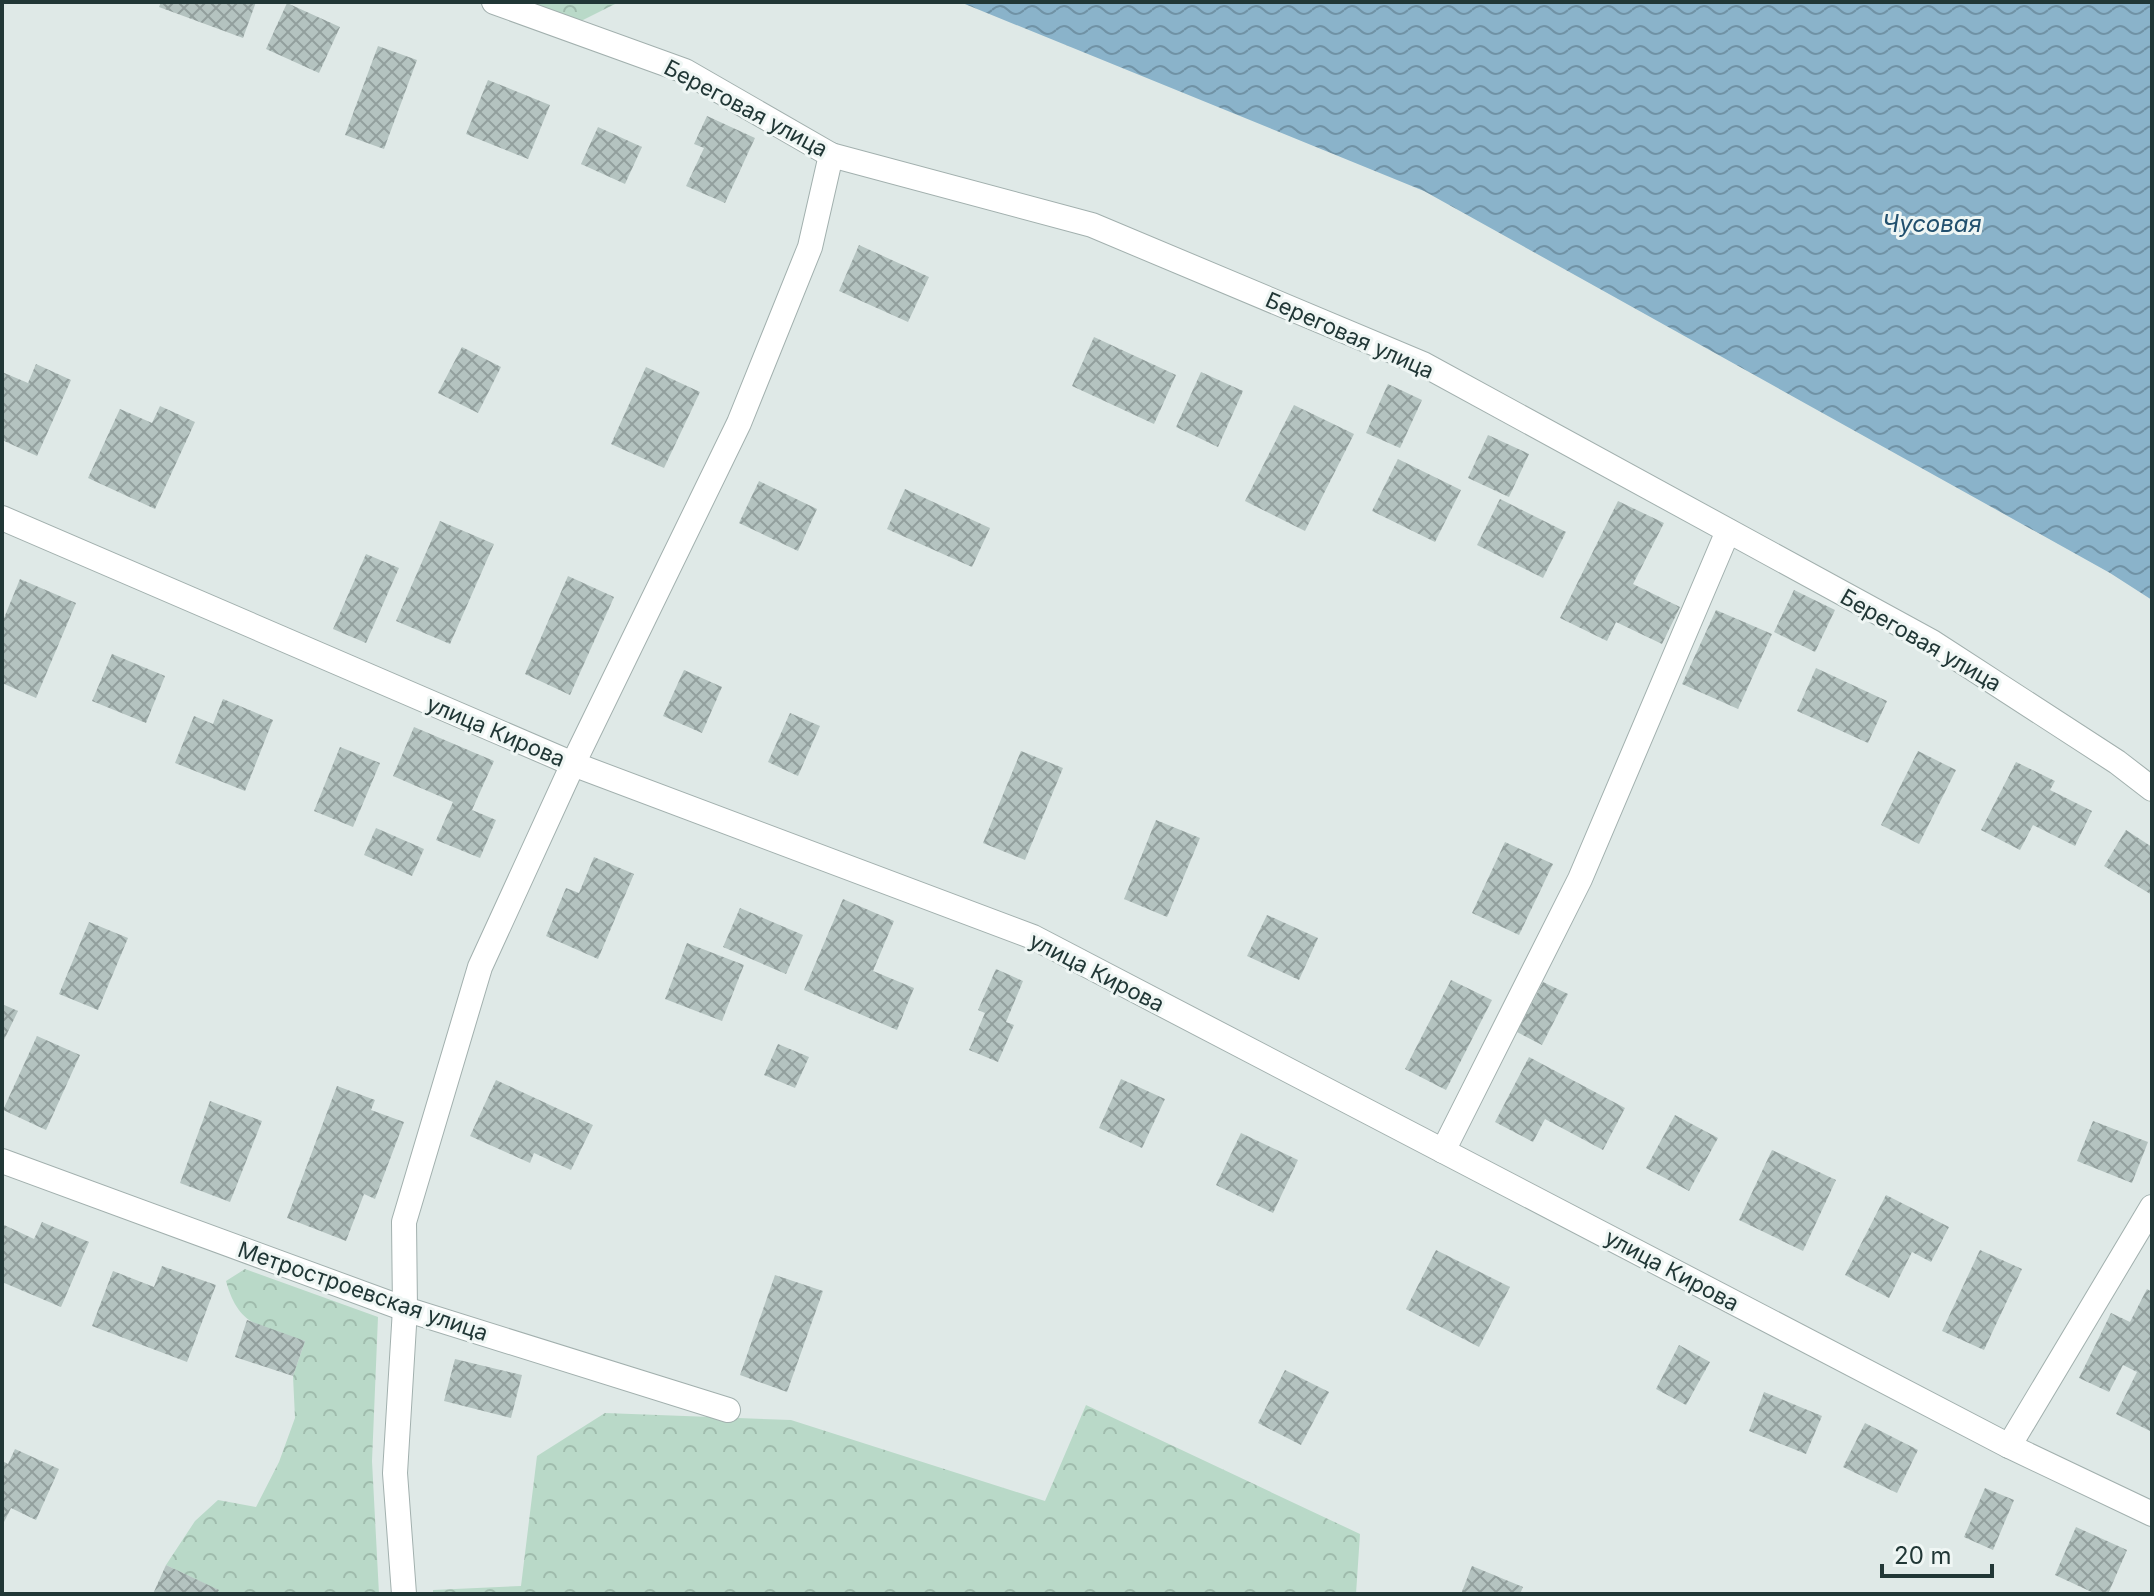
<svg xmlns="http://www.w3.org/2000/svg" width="2154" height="1596" font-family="Inter,sans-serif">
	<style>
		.forest { fill: url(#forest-crowns) }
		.water { fill: url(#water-waves) }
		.building { fill: url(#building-cross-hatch) }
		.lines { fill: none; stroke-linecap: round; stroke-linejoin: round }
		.minor-casing { stroke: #a2b0ae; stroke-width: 26 }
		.minor { stroke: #fff; stroke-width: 24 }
		.labels { text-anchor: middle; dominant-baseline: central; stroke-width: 6; stroke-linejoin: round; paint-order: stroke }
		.street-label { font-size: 22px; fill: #213736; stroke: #eff6f4 }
		.water-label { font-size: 24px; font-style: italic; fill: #21506e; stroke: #eff6f4 }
	</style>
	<defs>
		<pattern id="forest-crowns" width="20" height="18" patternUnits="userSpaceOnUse" patternTransform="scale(2)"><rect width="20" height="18" fill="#b9d9c8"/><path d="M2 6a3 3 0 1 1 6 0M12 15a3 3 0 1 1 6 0" fill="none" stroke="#9fbbac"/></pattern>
		<pattern id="water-waves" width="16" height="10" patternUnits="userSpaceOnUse" patternTransform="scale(2)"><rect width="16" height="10" fill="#8ab3ca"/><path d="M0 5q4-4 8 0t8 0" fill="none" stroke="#7092a5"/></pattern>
		<pattern id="building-cross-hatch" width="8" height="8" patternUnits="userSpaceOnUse" patternTransform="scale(2)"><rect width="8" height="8" fill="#b4c3c0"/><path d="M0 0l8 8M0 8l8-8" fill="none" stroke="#929f9d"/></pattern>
	</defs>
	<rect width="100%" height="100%" fill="#dfe9e7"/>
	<g class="forest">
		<path d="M529,2H619L581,21Z"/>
		<path d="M245,1269L378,1317L372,1461L379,1594H217L218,1590L166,1565L195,1521L218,1500L256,1507L279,1462L295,1418L293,1376L305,1341C263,1326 239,1329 226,1281Z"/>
		<path d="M1086,1405L1360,1534L1356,1594H433V1590L521,1586L537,1456L605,1413L791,1420L1045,1501Z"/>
	</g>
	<path class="water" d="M960,2H2152V600L2110,573L1424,191Z"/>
	<g class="building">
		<path d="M161,2H256L243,38L159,7Z"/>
		<path d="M287,3L340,27L319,73L266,49Z"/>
		<path d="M378,46L417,60L384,149L345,135Z"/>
		<path d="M488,80L550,105L528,159L466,134Z"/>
		<path d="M707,116L755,138L725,203L686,186L704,148L694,144Z"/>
		<path d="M598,127L642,147L625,184L581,164Z"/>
		<path d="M859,245L929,277L908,322L839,291Z"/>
		<path d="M1094,337L1176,375L1154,424L1072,386Z"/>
		<path d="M462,347L501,367L478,413L438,393Z"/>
		<path d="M36,364L71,380L37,456L2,440V372L28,383Z"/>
		<path d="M646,367L700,392L664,468L611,444Z"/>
		<path d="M1201,372L1243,391L1218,447L1176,427Z"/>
		<path d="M1388,384L1422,400L1400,448L1366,433Z"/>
		<path d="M1294,405L1354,434L1305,531L1245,501Z"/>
		<path d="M160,406L195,422L155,509L88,478L120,409L152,423Z"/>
		<path d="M1488,435L1529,454L1509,497L1468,478Z"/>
		<path d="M1398,459L1461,490L1435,542L1372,511Z"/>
		<path d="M759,481L817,509L798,551L739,523Z"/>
		<path d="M905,489L990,528L972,567L887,529Z"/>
		<path d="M1500,499L1566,532L1543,578L1477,545Z"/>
		<path d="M1618,501L1664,523L1633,584L1680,607L1662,644L1616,622L1607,641L1560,618Z"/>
		<path d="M440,521L494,544L450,644L396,621Z"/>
		<path d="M366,554L399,568L366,643L333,629Z"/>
		<path d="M568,576L614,597L570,695L525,674Z"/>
		<path d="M20,579L76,603L36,698L2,683V623Z"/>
		<path d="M1794,590L1835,610L1815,652L1774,632Z"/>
		<path d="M1716,610L1772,634L1738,709L1682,684Z"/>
		<path d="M112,654L165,676L146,723L92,701Z"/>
		<path d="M1816,668L1887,701L1868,743L1797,711Z"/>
		<path d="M684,670L722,687L702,733L663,716Z"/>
		<path d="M223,699L273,720L245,791L175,763L194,716L213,724Z"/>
		<path d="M790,713L820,726L798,776L768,762Z"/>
		<path d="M414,727L494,761L472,810L496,820L480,858L436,840L453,802L393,776Z"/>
		<path d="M340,747L380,763L353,827L314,811Z"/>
		<path d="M1021,751L1063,768L1025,860L983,843Z"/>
		<path d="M1918,751L1956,770L1919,844L1881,825Z"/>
		<path d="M2016,762L2055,781L2050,790L2092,811L2075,846L2033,825L2020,850L1981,830Z"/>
		<path d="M1156,820L1200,838L1167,917L1124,899Z"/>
		<path d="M376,828L424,849L412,876L364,855Z"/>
		<path d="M2126,830L2152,847V895L2104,866Z"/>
		<path d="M1505,842L1553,864L1519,935L1472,913Z"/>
		<path d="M594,857L634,874L598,959L546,936L566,888L579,893Z"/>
		<path d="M843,899L894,921L873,971L914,988L897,1030L804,990Z"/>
		<path d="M740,908L803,935L786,974L723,947Z"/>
		<path d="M1267,915L1318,938L1299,980L1247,956Z"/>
		<path d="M89,922L128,938L98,1010L59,994Z"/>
		<path d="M687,943L744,965L722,1021L665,999Z"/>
		<path d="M996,969L1023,981L1006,1022L1014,1025L998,1062L969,1050L985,1013L978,1010Z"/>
		<path d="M1451,980L1492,1000L1446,1090L1405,1069Z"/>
		<path d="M1543,982L1568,994L1542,1045L1517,1032Z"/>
		<path d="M2,1004L18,1011L2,1044Z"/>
		<path d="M37,1036L80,1055L46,1130L3,1110Z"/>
		<path d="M778,1044L809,1057L795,1088L764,1075Z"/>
		<path d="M1529,1057L1625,1108L1603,1150L1545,1119L1533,1142L1495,1122Z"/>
		<path d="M1121,1079L1165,1099L1142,1148L1099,1128Z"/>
		<path d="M496,1080L593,1125L571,1170L534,1153L530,1163L470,1136Z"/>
		<path d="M337,1086L375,1100L371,1110L404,1122L375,1199L364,1194L346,1241L287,1218Z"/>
		<path d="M210,1101L262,1121L230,1202L180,1183Z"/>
		<path d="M1675,1115L1718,1138L1689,1191L1646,1168Z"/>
		<path d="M2093,1121L2148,1142L2132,1183L2077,1161Z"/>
		<path d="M1241,1133L1298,1160L1273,1213L1216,1185Z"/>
		<path d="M1772,1150L1836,1180L1803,1251L1739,1220Z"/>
		<path d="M1886,1195L1949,1227L1931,1262L1912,1252L1889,1298L1845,1275Z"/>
		<path d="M42,1222L89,1242L61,1307L2,1282V1224L34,1239Z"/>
		<path d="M1436,1250L1510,1287L1479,1347L1406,1309Z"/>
		<path d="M1980,1250L2022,1269L1984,1350L1942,1331Z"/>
		<path d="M162,1266L216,1285L187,1362L92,1326L113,1271L154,1287Z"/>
		<path d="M775,1275L823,1291L787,1392L740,1375Z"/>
		<path d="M2147,1289L2152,1292V1432L2116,1414L2137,1372L2123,1365L2109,1392L2079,1378L2111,1313L2130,1322Z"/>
		<path d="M247,1320L305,1341L293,1376L235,1357Z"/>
		<path d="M1679,1345L1710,1362L1686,1405L1656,1389Z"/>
		<path d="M455,1359L522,1375L511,1418L444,1401Z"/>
		<path d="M1285,1370L1329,1392L1301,1445L1258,1423Z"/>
		<path d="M1764,1392L1822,1416L1806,1454L1749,1431Z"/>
		<path d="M1865,1423L1918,1450L1897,1493L1843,1467Z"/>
		<path d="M15,1449L59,1469L36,1520L11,1508L2,1526V1461L8,1464Z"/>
		<path d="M1985,1488L2014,1500L1993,1550L1964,1537Z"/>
		<path d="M2076,1527L2127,1550L2108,1594H2096L2055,1575Z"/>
		<path d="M166,1565L219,1590L217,1594H153Z"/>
		<path d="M1472,1566L1523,1587L1520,1594H1461Z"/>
	</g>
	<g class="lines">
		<defs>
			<g id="minor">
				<path d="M494,2L685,71L831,155L1092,225L1423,364L1932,642L2117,762L2152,789"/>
				<path d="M2,518L573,764L1033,937L2009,1446L2152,1514"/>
				<path d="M1443,1151L1580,879L1728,531"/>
				<path d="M2,1161L405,1309L728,1410"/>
				<path d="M2009,1446L2152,1207"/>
				<path d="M404,1594L395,1473L405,1309L404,1222L480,967L573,764L739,423L810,247L831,155"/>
			</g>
		</defs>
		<use href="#minor" class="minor-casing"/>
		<use href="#minor" class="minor"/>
	</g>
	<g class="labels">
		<g class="street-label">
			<text transform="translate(746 108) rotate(28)">Береговая улица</text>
			<text transform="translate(1350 335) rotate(24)">Береговая улица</text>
			<text transform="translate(1921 640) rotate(30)">Береговая улица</text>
			<text transform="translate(496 731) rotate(23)">улица Кирова</text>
			<text transform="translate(1097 972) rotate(27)">улица Кирова</text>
			<text transform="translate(1672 1270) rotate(28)">улица Кирова</text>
			<text transform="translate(363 1291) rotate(19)">Метростроевская улица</text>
		</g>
		<g class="water-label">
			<text x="1932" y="223">Чусовая</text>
		</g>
	</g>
	<rect width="2154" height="1596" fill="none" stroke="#213736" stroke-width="8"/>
	<path d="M1882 1564v12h110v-12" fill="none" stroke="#213736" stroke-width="4"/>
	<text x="1894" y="1564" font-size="24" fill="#213736" stroke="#eff6f4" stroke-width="6" paint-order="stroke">20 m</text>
</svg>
